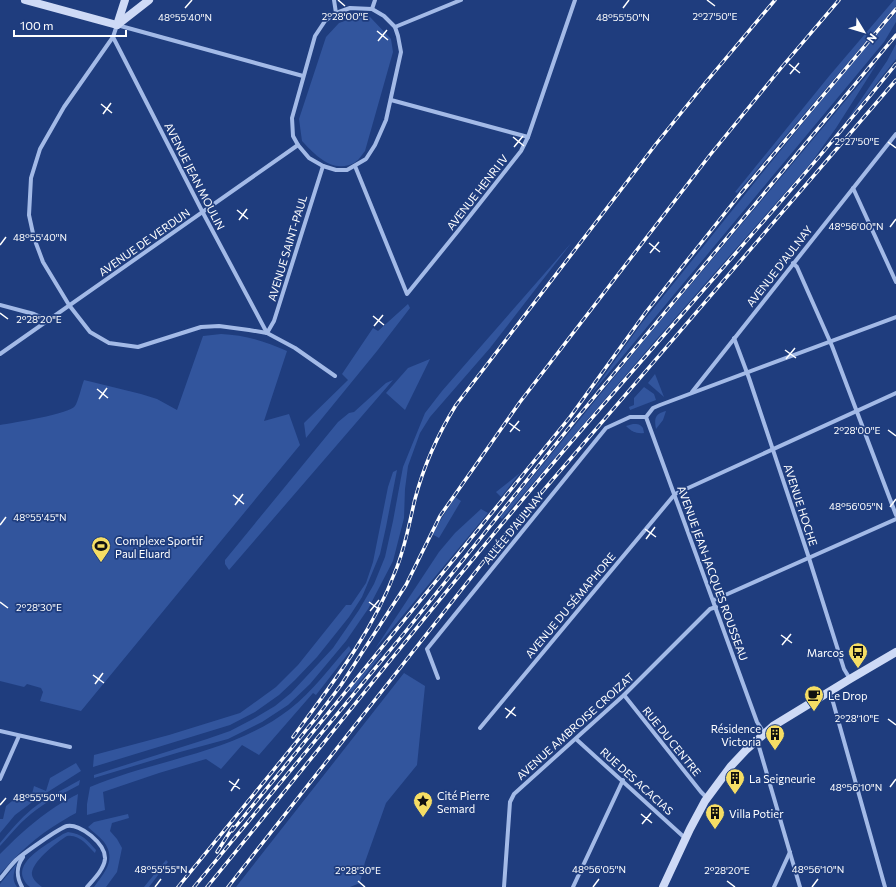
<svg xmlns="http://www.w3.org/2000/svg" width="896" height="887" font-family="Commissioner,sans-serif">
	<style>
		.green { fill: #32559d }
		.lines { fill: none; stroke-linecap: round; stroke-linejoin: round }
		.street { stroke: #a3bae7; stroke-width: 4 }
		.secondary { stroke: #cedaf6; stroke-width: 8 }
		.rail-casing { stroke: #fff; stroke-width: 3.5 }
		.rail { stroke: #1f3d7e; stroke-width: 2; stroke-dasharray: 6; stroke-linecap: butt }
		.ticks { fill: none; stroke: #fff; stroke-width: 1.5 }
		.labels { text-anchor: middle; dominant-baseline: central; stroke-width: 3.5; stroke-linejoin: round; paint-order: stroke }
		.street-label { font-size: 11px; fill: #fff; stroke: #1f3d7e }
		.poi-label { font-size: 11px; fill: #fff; stroke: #1f3d7e; text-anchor: start }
		.ticks-label { font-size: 10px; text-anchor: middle; fill: #fff; stroke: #1f3d7e; stroke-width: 3.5; stroke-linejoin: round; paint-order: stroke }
	</style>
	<rect width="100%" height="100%" fill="#1f3d7e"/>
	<g class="green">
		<path d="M894,0H896V6L737,193L735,192L830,75Z"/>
		<path d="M896,13V22L884,42L588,398L641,324L767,167L862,51Z"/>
		<path d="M370,17L391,39L393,52L365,151C362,155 358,161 354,163C333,174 315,155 302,141L299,119L326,37L339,23L353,18Z"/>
		<path d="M896,44V59L845,123L887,61Z"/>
		<path d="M877,63L871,73L836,128L811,163L655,341L502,519L500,517L647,337Z"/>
		<path d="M572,242L490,348L430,417L420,433L408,466L405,489L404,518L393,561L368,609L346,641L310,684L288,705L262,722L228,739L180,752L94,778V775L207,739L230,731L253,719L275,706L291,693L333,648L359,610L374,584L385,557L393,521L403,467L425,413L442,391Z"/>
		<path d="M408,304L410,308L377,351L306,438L304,423L348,380L342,374L373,328L378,331Z"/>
		<path d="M221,334C245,335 265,341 287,351L264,421L289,414L300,445L81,711L40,701L43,692L41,688L27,684L24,687L0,681V425C12,423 70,414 75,406C78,402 82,385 84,380L141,394L157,399L177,410L203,336Z"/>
		<path d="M430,359L405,410L386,393L408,368Z"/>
		<path d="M655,374L664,397L648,383Z"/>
		<path d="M393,380L229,570L225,564V560L338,422L349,413L354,412L386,383Z"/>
		<path d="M644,387L654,394L656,400L630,410L629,407L634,405V398Z"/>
		<path d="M666,411L663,420L656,429C654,418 655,414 666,411Z"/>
		<path d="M633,424C638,424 640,424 643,428L644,433C636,434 631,431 626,426Z"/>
		<path d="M397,470L386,527L380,554L362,597L349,617L317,657L295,680L279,695L255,712L230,725L93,767L94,755L169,735L240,713L276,687L298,665L346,605H351L366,583L373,562L388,487L393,472Z"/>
		<path d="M520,473L501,497L496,492Z"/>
		<path d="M455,497L461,501L439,538L432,534Z"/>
		<path d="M481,509L488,513L375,649L439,552L455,533Z"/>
		<path d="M349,646L351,650L316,695L313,693L259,755L242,745L221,769L206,759L159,773L103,792L105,810L87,815V804L90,787C156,759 232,754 290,709C313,691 330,667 349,646Z"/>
		<path d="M381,653L382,654L352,692L348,691Z"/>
		<path d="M404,673L425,686L417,765L386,803L365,862L360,883L350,887H236Z"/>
		<path d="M76,763L81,771L35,800L15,815L0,833V819H3L6,806L17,797L30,802L34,786L46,791L50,778Z"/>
		<path d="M80,780L79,785C64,793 49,800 36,810C22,820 11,834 0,846V843C10,831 20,819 32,809C47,797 64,789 80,780Z"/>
		<path d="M78,794L76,813C43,831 25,846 0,874V854C25,829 46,810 78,794Z"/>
		<path d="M128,814L129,818L112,823L110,831L117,839L122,848L117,872L106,887H94C104,873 117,860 104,842C100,837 93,832 88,827L94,822Z"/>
		<path d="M68,832C83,834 87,840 96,850L95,853C87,845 79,834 67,836C57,842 30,863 32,875C33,880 38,884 42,887H30C5,865 47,845 63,834Z"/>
		<path d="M166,860L168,862L149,887H144Z"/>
		<path d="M17,863C14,872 11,879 17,887H0V884Z"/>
	</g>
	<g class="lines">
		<g class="street">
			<path d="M334,0L336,13"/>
			<path d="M350,8L372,9L384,16L395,27L398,36L401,52L386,120L375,145L366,159L347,170H336L323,166L309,158L298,145L293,136L292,118L315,36L325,21L336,13Z"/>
			<path d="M372,9L375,0"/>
			<path d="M395,27L461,0"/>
			<path d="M113,37L202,211L267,333"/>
			<path d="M303,76L117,25L113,37L64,107L40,149L31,178L29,215L34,238L43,262L69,305L90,332L109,343L138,347L201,327L219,326L249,330L267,333L295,348L335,376"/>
			<path d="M391,100L528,137"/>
			<path d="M355,166L407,294L458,231L521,151L528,137L575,0"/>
			<path d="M853,188L896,282"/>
			<path d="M793,263L797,267L832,346L896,515"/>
			<path d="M0,305L34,314L48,320"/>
			<path d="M267,333L274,321L323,166"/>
			<path d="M734,338L749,378L808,555L844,669L850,679"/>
			<path d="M0,354L298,145"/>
			<path d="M692,392L896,134"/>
			<path d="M646,417L757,722L764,733"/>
			<path d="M646,417L653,408L660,405L896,317"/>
			<path d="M714,600L896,519"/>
			<path d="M438,678L427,649L606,428L630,417H646"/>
			<path d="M828,692L833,702L885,887"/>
			<path d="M624,695L701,792L707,798"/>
			<path d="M480,728L675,494L896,393"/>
			<path d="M0,731L70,747"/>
			<path d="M576,739L685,838"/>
			<path d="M757,740L800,887"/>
			<path d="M0,779L19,736"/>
			<path d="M0,879C5,873 10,866 16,860C23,854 59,828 67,826C80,823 106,844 105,859C104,869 94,879 87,887"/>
			<path d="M22,887C16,876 16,867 23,857"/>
			<path d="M504,887L510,802L514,794L624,695L710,609L716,607"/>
			<path d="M573,887L623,780"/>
			<path d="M774,887L790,852"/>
		</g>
		<g class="secondary">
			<path d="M25,0L117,25"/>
			<path d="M117,25L149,0"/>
			<path d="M117,25L125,0"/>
			<path d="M663,887L690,829L705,801L731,766L746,750L773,726L850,679L896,652"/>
		</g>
		<defs>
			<g id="rail">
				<path d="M293,737C331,685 372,633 395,572C405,549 409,524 415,499C424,465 438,434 456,405L656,144L706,82L775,0"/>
				<path d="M232,831L570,417L646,312L741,193L896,9"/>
				<path d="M217,852L233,827"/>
				<path d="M178,887L316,718L341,685L406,585L440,516L520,402L710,155L781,68L839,0"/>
				<path d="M194,887L406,631L576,419L896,35"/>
				<path d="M207,887C323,745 436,601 555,461C668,328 786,200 896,64"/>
				<path d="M228,887L499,542L896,80"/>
			</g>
		</defs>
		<use href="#rail" class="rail-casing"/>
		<use href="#rail" class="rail"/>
	</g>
	<path class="ticks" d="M338,0L345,6M707,0L715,6M185,8L192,0M623,8L629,0M377,31L388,40M378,41L387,30M789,64L800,73M790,74L799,63M101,104L112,113M103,114L111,103M513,137L524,146M888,142L896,148M514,147L523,136M237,210L248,219M239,220L247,209M890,227L896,219M649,243L660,252M0,245L6,237M650,253L659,242M0,313L8,319M373,316L384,325M374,326L383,315M785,350L796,358M786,359L795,348M97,389L108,398M99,399L107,388M509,423L520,431M888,430L896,436M510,432L519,421M233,495L244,504M235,505L243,494M890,507L896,499M0,525L6,517M645,529L656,537M646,539L655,527M0,602L8,608M369,602L380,610M370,611L379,600M781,635L792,643M782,645L791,634M93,675L104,683M95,684L103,673M505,708L516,716M506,718L515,707M888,719L896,725M229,781L240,789M890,787L896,779M231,791L239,779M0,805L6,798M641,814L652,823M642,824L651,813M358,881L365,887M727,881L735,887M155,887L161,879M593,887L599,879M812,887L818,879"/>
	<defs>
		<symbol id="stadium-pin" viewBox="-11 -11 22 30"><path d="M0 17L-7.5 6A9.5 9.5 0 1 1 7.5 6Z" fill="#f5dd64" stroke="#1f3d7e"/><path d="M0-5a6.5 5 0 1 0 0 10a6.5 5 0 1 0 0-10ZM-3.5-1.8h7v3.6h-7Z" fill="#111"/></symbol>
		<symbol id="bus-pin" viewBox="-11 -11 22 30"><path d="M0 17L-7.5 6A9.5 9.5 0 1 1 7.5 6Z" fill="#f5dd64" stroke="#1f3d7e"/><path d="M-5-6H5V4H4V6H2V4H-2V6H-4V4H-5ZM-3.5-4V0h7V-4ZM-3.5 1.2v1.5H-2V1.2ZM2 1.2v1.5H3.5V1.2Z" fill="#111"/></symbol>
		<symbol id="cafe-pin" viewBox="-11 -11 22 30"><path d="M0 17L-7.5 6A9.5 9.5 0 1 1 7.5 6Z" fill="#f5dd64" stroke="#1f3d7e"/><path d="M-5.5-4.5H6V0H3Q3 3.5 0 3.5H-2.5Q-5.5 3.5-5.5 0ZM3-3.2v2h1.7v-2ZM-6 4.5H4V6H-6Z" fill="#111"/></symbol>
		<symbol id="building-pin" viewBox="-11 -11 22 30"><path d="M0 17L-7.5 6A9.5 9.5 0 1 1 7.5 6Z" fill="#f5dd64" stroke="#1f3d7e"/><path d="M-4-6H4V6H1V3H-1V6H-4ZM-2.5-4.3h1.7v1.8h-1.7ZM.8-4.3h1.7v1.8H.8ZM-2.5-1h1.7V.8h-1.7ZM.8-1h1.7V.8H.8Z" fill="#111"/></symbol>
		<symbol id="sight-pin" viewBox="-11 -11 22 30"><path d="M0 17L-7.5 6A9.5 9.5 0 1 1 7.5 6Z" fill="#f5dd64" stroke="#1f3d7e"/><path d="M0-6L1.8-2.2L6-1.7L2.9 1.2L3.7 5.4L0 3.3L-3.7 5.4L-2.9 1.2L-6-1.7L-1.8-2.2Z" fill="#111"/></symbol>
	</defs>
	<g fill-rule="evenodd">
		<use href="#stadium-pin" x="90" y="535" width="22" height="30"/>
		<use href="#bus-pin" x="847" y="641" width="22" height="30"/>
		<use href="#cafe-pin" x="803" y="684" width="22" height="30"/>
		<use href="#building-pin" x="764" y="723" width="22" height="30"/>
		<use href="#building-pin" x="724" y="767" width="22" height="30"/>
		<use href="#sight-pin" x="412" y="790" width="22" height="30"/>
		<use href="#building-pin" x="704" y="802" width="22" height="30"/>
	</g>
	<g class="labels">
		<g class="street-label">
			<text transform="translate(195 176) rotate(63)">AVENUE JEAN MOULIN</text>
			<text transform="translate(477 192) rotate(-52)">AVENUE HENRI IV</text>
			<text transform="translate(144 242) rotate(-35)">AVENUE DE VERDUN</text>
			<text transform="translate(287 248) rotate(-73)">AVENUE SAINT-PAUL</text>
			<text transform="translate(779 266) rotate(-52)">AVENUE D'AULNAY</text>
			<text transform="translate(801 505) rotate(72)">AVENUE HOCHE</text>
			<text transform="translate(513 528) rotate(-51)">ALLÉE D'AULNAY</text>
			<text transform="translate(713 573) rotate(70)">AVENUE JEAN-JACQUES ROUSSEAU</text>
			<text transform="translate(570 605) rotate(-50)">AVENUE DU SÉMAPHORE</text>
			<text transform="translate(575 726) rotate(-42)">AVENUE AMBROISE CROIZAT</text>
			<text transform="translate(672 741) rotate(51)">RUE DU CENTRE</text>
			<text transform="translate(637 781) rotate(42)">RUE DES ACACIAS</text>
		</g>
		<g class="poi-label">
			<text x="115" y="540">Complexe Sportif<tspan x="115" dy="13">Paul Eluard</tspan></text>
			<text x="844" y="652" text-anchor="end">Marcos</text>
			<text x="828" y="695">Le Drop</text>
			<text x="761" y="728" text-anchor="end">Résidence<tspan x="761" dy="13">Victoria</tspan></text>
			<text x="749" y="778">La Seigneurie</text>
			<text x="437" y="795">Cité Pierre<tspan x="437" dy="13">Semard</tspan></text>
			<text x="729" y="813">Villa Potier</text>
		</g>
	</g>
	<g class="ticks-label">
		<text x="345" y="20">2°28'00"E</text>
		<text x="715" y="20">2°27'50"E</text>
		<text x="185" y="21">48°55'40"N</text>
		<text x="623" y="21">48°55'50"N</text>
		<text x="857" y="145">2°27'50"E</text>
		<text x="856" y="230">48°56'00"N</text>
		<text x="40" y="241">48°55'40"N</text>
		<text x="39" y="323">2°28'20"E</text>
		<text x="857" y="434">2°28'00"E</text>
		<text x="856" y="510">48°56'05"N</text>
		<text x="40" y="521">48°55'45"N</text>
		<text x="39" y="611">2°28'30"E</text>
		<text x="857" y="722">2°28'10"E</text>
		<text x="856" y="791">48°56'10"N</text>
		<text x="40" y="801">48°55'50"N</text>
		<text x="161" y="873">48°55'55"N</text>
		<text x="599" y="873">48°56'05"N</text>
		<text x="818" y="873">48°56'10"N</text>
		<text x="358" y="874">2°28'30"E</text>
		<text x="727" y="874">2°28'20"E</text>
	</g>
	<g transform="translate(864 32) rotate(128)" stroke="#1f3d7e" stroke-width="3" paint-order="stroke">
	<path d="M0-3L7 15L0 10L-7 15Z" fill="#ffffff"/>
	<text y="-6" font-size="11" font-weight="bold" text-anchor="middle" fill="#ffffff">N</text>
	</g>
	<path d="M14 30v6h112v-6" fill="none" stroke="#ffffff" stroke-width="2"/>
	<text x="20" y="30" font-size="12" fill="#ffffff" stroke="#1f3d7e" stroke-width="3" paint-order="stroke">100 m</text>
</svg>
